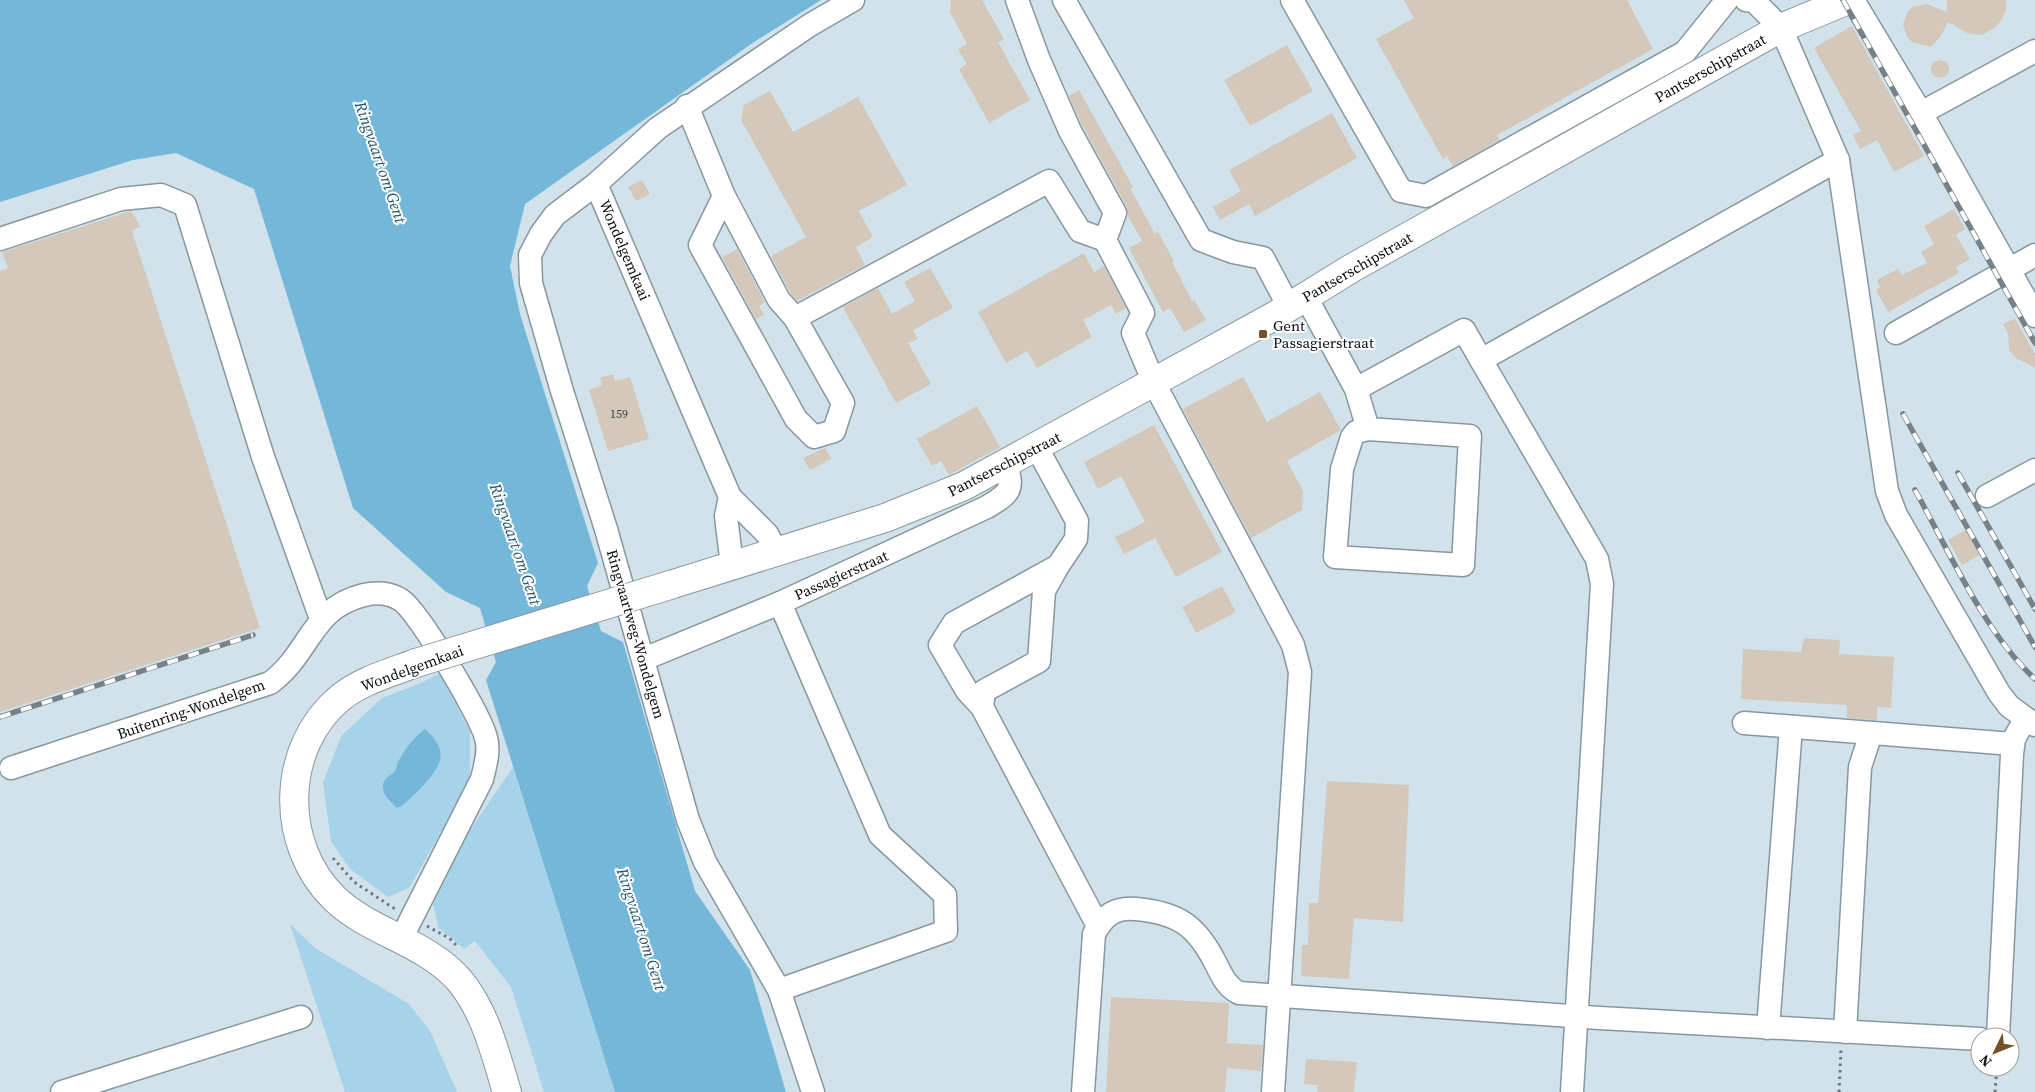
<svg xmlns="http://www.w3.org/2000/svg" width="2035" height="1092" font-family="'Source Serif 4',serif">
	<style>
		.green { fill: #a7d3ea }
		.water { fill: #74b7d8 }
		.building { fill: #d3c8ba }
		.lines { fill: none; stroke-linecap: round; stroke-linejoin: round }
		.minor-casing { stroke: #8797a0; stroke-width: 25 }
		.major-casing { stroke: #8797a0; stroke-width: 30 }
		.path { stroke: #6d787e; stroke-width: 3; stroke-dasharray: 2.5 4; stroke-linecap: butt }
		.minor { stroke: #fff; stroke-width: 22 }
		.major { stroke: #fff; stroke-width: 28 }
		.rail-casing { stroke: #768288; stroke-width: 5.5 }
		.rail { stroke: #fff; stroke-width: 4; stroke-dasharray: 11; stroke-linecap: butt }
		.major-bridge-casing { stroke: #8797a0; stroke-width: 30; stroke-linecap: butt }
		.major-bridge { stroke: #fff; stroke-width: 28 }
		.poi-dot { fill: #725328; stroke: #fff; stroke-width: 2 }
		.labels { text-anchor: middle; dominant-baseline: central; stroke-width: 4; stroke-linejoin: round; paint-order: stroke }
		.number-label { font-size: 12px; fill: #3c3c3b }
		.street-label { font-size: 15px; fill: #090e11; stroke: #fff }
		.poi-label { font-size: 15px; fill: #090e11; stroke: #fff; text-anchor: start }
		.water-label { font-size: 16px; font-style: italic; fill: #1e536a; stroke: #fff }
	</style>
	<rect width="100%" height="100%" fill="#d1e2eb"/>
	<g class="green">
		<path d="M440,673L470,731V781L409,888L388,897L350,869L331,841L323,783L341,736L382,698L421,683Z"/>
		<path d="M513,767L615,1092H544L511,987L475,941L464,949L438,927L433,903L468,833Z"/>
		<path d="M290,924L315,948L409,1004L430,1031L457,1092H345Z"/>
	</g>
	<g class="water">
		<path d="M0,0H821L754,42L525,204L510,266L520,314L598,563L587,586L601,631L623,642L695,891L750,970L786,1092H615L486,680L496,662L480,608L446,592L353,508L254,189L176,153L133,160L0,202Z"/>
		<path d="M425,729C452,753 440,768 418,791C412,796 405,805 397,808C391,802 382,795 383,785C384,777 391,776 395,771C397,768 397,763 399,760C406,748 414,737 425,729Z"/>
	</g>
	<g class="building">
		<path d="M951,0H982L1004,39L998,42L1030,100L989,123L959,69L967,64L958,49L967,44L950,12Z"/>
		<path d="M1404,0H1627L1653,49L1497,135L1500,140L1453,166L1447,156L1443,159L1376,39L1414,18Z"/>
		<path d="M1947,0H2006V10L2002,19L1996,27L1982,35L1967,33L1948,22L1941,36L1931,47L1912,42L1907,37L1903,24L1908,11L1913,7L1927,4L1947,12Z"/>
		<path d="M1852,26L1924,156L1894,172L1877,140L1860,149L1853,135L1861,131L1814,48Z"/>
		<path d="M1287,45L1313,91L1250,126L1224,80Z"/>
		<circle cx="1940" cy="69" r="9"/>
		<path d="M1079,90L1133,187L1130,188L1155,234L1158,232L1174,261L1172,262L1192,301L1194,300L1206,320L1184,332L1170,308L1163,312L1129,248L1142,241L1128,216L1127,207L1082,125L1069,96Z"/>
		<path d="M770,91L793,132L858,97L907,185L859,211L873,237L856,247L865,265L797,301L790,292L771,256L806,237L741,120L744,105Z"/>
		<path d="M1332,113L1357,158L1255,216L1249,204L1220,220L1213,207L1241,191L1229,170Z"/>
		<path d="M642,180L650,194L636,201L628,187Z"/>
		<path d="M1954,209L1965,229L1956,235L1970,259L1956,267L1959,273L1888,312L1876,290L1880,287L1877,280L1898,269L1902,275L1927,263L1921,252L1934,244L1924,226Z"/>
		<path d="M131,211L140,226L132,231L260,628L0,712V271L8,268L2,252Z"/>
		<path d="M737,249L765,302L759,306L764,315L756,319L722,257Z"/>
		<path d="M1084,253L1094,272L1104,266L1126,308L1116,314L1111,305L1083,320L1092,337L1037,368L1027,351L1006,363L978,312Z"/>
		<path d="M930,268L953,308L913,330L918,339L908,343L931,384L896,403L843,307L878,288L892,314L915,301L904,282Z"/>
		<path d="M2015,319L2035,354V368L2016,358L2009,350L2008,333L2003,324Z"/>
		<path d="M613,374L615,381L630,377L649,439L608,451L589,390L602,385L600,378Z"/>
		<path d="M1243,377L1267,422L1320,392L1341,430L1287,461L1303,491L1302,510L1251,538L1183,409Z"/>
		<path d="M977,406L1000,447L949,475L941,461L932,466L917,439Z"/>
		<path d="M1154,425L1222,552L1176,577L1155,538L1124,554L1115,537L1145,522L1121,476L1098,489L1084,462Z"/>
		<path d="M825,448L831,459L810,470L803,458Z"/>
		<path d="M1966,530L1980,555L1962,565L1948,540Z"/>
		<path d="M1222,586L1236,612L1196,633L1182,607Z"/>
		<path d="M1804,638L1840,640L1839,654L1894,657L1891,708L1877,707V720L1847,718V705L1741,699L1743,649L1801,652Z"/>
		<path d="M1327,781L1409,785L1403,922L1354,918L1349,979L1301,976L1302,945H1308L1309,903H1318Z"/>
		<path d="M1111,997L1229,1003L1227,1043L1263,1045L1261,1071L1227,1068L1225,1092H1106Z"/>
		<path d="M1306,1059L1357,1062L1354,1092H1317L1318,1085L1304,1084Z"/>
	</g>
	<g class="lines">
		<defs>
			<g id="minor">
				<path d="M1017,0L1039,60L1070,131L1115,213L1105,240"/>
				<path d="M1064,0L1201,240L1233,252L1263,258L1289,307"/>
				<path d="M1292,0L1401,191L1426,196L1685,52L1727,0"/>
				<path d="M1746,0L1754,1L1781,28L1838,160L1887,491L1896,515L1999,693L2009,706L2035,725"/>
				<path d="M1853,0L1921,113L2035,316"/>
				<path d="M687,106L724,196L779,300L795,318L1049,181L1080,231L1105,240L1143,313L1133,333L1154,383L1293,645L1300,672L1273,1092"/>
				<path d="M1921,113L2035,51"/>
				<path d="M596,184L730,497L767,534L777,552"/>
				<path d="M724,196L700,245L796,419L814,437L834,431L843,403L795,318"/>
				<path d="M0,239L121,199L161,195L185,205L263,457L321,619"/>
				<path d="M1306,297L1356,389"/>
				<path d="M1896,333L2035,255"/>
				<path d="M1368,429L1470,436L1463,565L1335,557L1342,469L1352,437L1356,432L1368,429L1356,389L1464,330L1481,360"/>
				<path d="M1037,448L1077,521L1076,539L1058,566L954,623L940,645L967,691L982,707L1098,926"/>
				<path d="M1987,496L2035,470"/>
				<path d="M730,497L726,516L732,566"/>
				<path d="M644,659L780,603L987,507C1008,494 1015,491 1006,465"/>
				<path d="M982,707L984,691L1039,661L1044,591L1058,566"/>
				<path d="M1744,723L2013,744"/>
				<path d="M11,768L270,683C311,653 310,608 364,595C376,592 390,593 401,600C419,612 481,716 486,738C490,751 485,766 482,779L401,939"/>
				<path d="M779,990L946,931L945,895L880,835L780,603"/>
				<path d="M1768,1028L1791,727"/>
				<path d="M1845,1032L1860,767L1871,733"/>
				<path d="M1998,1037L2012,754L2014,739L2025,719"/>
				<path d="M62,1092L301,1017"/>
				<path d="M813,1092L779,990L705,862L688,820L606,529L562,391L531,283L530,255L541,234L555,215L596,184L658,128L810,25L853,0"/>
				<path d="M1083,1092L1094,934C1104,915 1115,907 1136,909C1179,913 1197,926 1216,964C1222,976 1227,987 1239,993L1600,1018L1980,1039"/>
				<path d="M1572,1092L1602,584L1597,559L1481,360L1838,160"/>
			</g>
			<g id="major">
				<path d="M670,585L885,518L964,486L1276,315L1352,268L1781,28L1848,0"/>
				<path d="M416,663C390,673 362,680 340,698C281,747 279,844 334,898C370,933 427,942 460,981C486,1013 495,1053 507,1092"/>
			</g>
		</defs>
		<use href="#minor" class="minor-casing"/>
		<use href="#major" class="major-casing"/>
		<g class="path">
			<path d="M333,858L354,882L395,909"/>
			<path d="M427,926L449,938L457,946"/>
			<path d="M1839,1092L1841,1050"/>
			<path d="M1995,1092L1997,1067"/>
		</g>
		<use href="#minor" class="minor"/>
		<use href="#major" class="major"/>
		<defs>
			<g id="rail">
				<path d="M1843,0L2035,343"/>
				<path d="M1903,414L2035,647"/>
				<path d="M1958,473L2035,609"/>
				<path d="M1915,490C1949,551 1984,632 2035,679"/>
				<path d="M0,717L253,635"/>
			</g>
		</defs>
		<use href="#rail" class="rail-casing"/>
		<use href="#rail" class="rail"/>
		<defs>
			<path id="major-bridge" d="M416,663L670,585"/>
		</defs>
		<use href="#major-bridge" class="major-bridge-casing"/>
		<use href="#major-bridge" class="major-bridge"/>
	</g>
	<rect class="poi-dot" x="1258" y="329" width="10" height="10" rx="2.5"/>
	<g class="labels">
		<g class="number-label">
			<text x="619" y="414">159</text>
		</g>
		<g class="street-label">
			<text transform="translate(1710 68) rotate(-29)">Pantserschipstraat</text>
			<text transform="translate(625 250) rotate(67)">Wondelgemkaai</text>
			<text transform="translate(1357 267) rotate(-30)">Pantserschipstraat</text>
			<text transform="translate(1004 464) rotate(-27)">Pantserschipstraat</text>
			<text transform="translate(841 575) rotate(-24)">Passagierstraat</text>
			<text transform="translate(636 634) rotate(74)">Ringvaartweg-Wondelgem</text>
			<text transform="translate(412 668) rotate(-20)">Wondelgemkaai</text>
			<text transform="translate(191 709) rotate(-19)">Buitenring-Wondelgem</text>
		</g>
		<g class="poi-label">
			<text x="1273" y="325">Gent<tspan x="1273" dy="17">Passagierstraat</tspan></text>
		</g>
		<g class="water-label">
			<text transform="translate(381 162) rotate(71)">Ringvaart om Gent</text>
			<text transform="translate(516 544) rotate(71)">Ringvaart om Gent</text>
			<text transform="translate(642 929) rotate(72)">Ringvaart om Gent</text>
		</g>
	</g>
	<g transform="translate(1995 1052) rotate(227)"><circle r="24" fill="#ffffff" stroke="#9d9fa0"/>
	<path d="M0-4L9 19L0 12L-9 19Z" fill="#725328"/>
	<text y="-8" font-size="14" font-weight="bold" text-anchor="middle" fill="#090e11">N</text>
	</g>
</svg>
